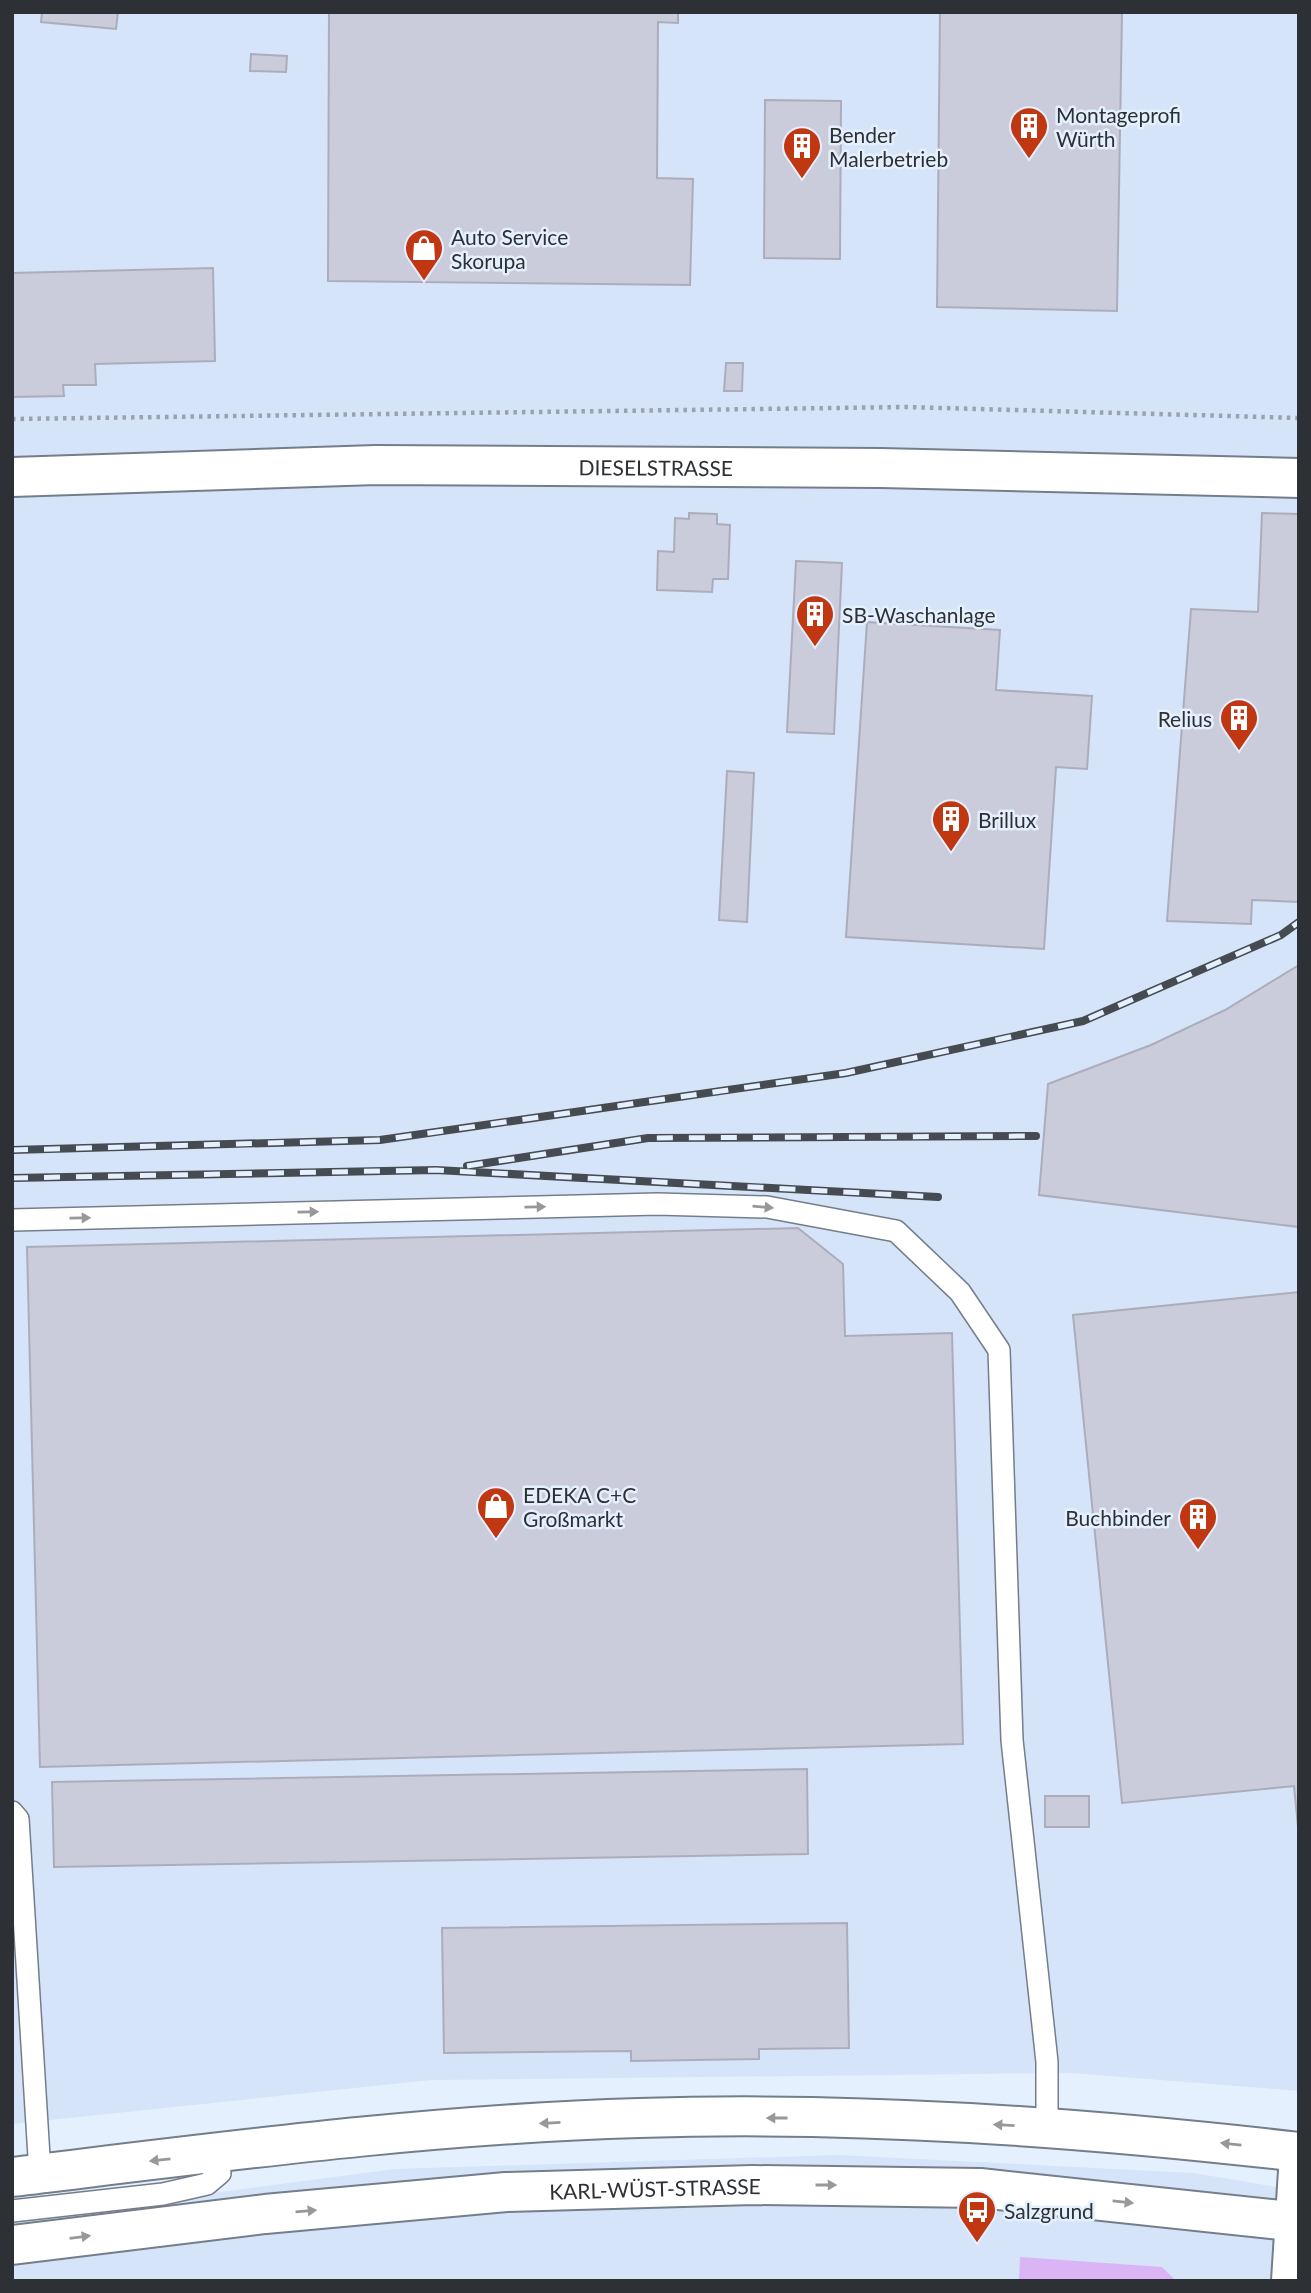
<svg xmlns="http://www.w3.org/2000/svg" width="1311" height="2293" font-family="Lato,sans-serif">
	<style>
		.built { fill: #d5e4f8 }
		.green { fill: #dab4f5 }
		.building { fill: #cacbdb; stroke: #acadbc; stroke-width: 2 }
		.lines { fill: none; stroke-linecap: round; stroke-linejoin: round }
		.lane-casing { stroke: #747e8a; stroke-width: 24 }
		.street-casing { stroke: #747e8a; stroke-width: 42 }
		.primary-casing { stroke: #747e8a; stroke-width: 42 }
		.path { stroke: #9aa2ad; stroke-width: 4.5; stroke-dasharray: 3.5 5; stroke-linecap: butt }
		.lane { stroke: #fff; stroke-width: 21 }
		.street { stroke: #fff; stroke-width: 38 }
		.primary { stroke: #fff; stroke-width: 38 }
		.rail-casing { stroke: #464b51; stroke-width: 8 }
		.rail { stroke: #e5f0fe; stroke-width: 5; stroke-dasharray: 16; stroke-linecap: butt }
		.oneway { fill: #96989a }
		.labels { text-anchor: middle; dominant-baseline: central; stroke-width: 5; stroke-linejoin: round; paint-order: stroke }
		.poi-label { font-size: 21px; fill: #2d3136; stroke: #e5f0fe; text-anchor: start }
		.street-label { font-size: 21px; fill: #2d3136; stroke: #e5f0fe }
	</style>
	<rect width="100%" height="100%" fill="#e5f0fe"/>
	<g class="built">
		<path d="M12,12H1299V2091L1071,2073L431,2080L12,2124Z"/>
		<path d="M838,2155L1194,2173L1299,2191V2281H12V2219L395,2169Z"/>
	</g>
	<path class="green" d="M1020,2257L1162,2267L1176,2281H1019Z"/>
	<g class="building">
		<path d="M42,12H118L116,29L41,22Z"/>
		<path d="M329,12H678V23L658,22L657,178L693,179L690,285L328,281Z"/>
		<path d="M940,12H1122L1117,311L937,307Z"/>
		<path d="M251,54L287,56L286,72L250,71Z"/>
		<path d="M765,100L841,101L840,259L764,258Z"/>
		<path d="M213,268L215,361L95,364L96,385H63L64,396L12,397V273Z"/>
		<path d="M726,363H743L742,391H724Z"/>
		<path d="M689,513L717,514V524L730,525L728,579H713L712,592L657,590L658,551L674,552L675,518L689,519Z"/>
		<path d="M1262,513L1299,514L1298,902L1252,900L1251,924L1167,921L1191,609L1258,612Z"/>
		<path d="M796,561L842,563L834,734L787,732Z"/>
		<path d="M867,622L1000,630L996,690L1092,696L1087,769L1056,767L1044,949L846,937Z"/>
		<path d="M727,771L754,773L747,922L719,920Z"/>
		<path d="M1299,965V1227L1039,1195L1048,1084L1151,1045L1225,1010Z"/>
		<path d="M798,1228L843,1264L845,1336L952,1333L963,1744L40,1767L27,1247Z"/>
		<path d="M1299,1292V1837L1294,1786L1122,1803L1073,1315Z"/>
		<path d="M807,1769L808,1854L54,1867L52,1782Z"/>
		<rect x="1045" y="1796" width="44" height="31"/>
		<path d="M847,1923L849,2048L759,2049V2059L631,2061V2051L444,2053L442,1928Z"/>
	</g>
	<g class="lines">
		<defs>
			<g id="lane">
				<path d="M12,1220L657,1204L767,1207L896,1231L960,1292L999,1350L1012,1740L1047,2062V2128"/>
				<path d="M12,1812L18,1819L40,2173"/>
				<path d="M12,2211L163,2194L207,2184L220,2173L218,2153"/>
			</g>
			<g id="street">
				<path id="s1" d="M12,477L376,465L881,468L1299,478"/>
				<path d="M1291,2281L1299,2155"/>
			</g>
			<g id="primary">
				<path d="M12,2177C220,2152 429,2124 639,2118C859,2111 1080,2127 1299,2152"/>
				<path id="s2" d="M12,2245L265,2214L506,2192L753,2185L980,2188L1299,2222"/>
			</g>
		</defs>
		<use href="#lane" class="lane-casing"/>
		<use href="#street" class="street-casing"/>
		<use href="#primary" class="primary-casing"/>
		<path class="path" d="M12,419L907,407L1299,418"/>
		<use href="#lane" class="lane"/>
		<use href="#street" class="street"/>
		<use href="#primary" class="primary"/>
		<defs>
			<g id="rail">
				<path d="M12,1150L380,1140L846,1073L1083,1021L1281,935L1299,922"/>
				<path d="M467,1166L648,1138L1036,1136"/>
				<path d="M12,1178L436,1170L938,1197"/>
			</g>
		</defs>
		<use href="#rail" class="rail-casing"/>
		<use href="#rail" class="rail"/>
	</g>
	<defs><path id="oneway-solid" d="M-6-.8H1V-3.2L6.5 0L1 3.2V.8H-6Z" transform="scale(1.75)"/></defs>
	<g class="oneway">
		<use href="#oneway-solid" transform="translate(535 1207) rotate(-1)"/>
		<use href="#oneway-solid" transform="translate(763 1207) rotate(5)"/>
		<use href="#oneway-solid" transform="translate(308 1212) rotate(-1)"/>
		<use href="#oneway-solid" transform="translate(80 1218) rotate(-1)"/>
		<use href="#oneway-solid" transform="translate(777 2118) rotate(-180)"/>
		<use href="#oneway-solid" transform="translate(550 2123) rotate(177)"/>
		<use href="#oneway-solid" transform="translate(1004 2125) rotate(-177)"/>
		<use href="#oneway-solid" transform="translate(1231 2144) rotate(-174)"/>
		<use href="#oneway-solid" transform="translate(160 2160) rotate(174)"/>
		<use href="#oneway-solid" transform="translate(826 2185)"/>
		<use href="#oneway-solid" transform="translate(1123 2202) rotate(6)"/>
		<use href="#oneway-solid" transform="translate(306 2211) rotate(-5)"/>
		<use href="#oneway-solid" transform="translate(80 2237) rotate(-7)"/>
	</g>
	<defs>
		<symbol id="building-pin" viewBox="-11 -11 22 30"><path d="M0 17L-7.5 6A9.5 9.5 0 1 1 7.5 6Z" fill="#c13712" stroke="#e5f0fe"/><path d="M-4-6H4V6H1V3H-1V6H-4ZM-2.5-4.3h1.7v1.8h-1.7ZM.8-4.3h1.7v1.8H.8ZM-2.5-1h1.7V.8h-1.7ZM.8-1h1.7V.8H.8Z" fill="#fff"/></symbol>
		<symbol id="shop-pin" viewBox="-11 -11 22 30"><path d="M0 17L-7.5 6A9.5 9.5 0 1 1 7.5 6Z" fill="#c13712" stroke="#e5f0fe"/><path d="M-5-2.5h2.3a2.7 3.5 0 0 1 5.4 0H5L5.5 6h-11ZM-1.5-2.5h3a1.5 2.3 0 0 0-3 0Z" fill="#fff"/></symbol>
		<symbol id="bus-pin" viewBox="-11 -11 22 30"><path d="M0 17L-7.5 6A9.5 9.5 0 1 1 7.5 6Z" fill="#c13712" stroke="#e5f0fe"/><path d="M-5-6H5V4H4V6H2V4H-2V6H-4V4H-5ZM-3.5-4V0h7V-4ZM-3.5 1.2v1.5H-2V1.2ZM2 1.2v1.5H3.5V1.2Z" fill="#fff"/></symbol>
	</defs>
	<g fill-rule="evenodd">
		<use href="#building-pin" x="1007" y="104" width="44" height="60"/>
		<use href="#building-pin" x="780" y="124" width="44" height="60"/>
		<use href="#shop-pin" x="402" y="226" width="44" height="60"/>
		<use href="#building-pin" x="793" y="592" width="44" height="60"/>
		<use href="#building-pin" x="1217" y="696" width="44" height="60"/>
		<use href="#building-pin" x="929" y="797" width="44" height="60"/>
		<use href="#shop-pin" x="474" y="1484" width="44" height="60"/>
		<use href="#building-pin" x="1176" y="1495" width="44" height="60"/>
		<use href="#bus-pin" x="955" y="2188" width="44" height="60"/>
	</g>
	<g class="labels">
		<g class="poi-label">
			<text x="1056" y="114">Montageprofi<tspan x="1056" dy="24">Würth</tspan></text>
			<text x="829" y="134">Bender<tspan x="829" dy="24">Malerbetrieb</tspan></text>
			<text x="451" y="236">Auto Service<tspan x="451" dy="24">Skorupa</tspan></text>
			<text x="842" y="614">SB-Waschanlage</text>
			<text x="1212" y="718" text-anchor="end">Relius</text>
			<text x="978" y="819">Brillux</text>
			<text x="523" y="1494">EDEKA C+C<tspan x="523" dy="24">Großmarkt</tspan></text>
			<text x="1171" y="1517" text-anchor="end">Buchbinder</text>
			<text x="1004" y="2210">Salzgrund</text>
		</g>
		<g class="street-label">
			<text stroke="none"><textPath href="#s1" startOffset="644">DIESELSTRASSE</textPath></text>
			<text stroke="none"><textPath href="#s2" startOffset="646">KARL-WÜST-STRASSE</textPath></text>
		</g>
	</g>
	<rect width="1311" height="2293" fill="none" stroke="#2d3136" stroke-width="28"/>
</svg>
